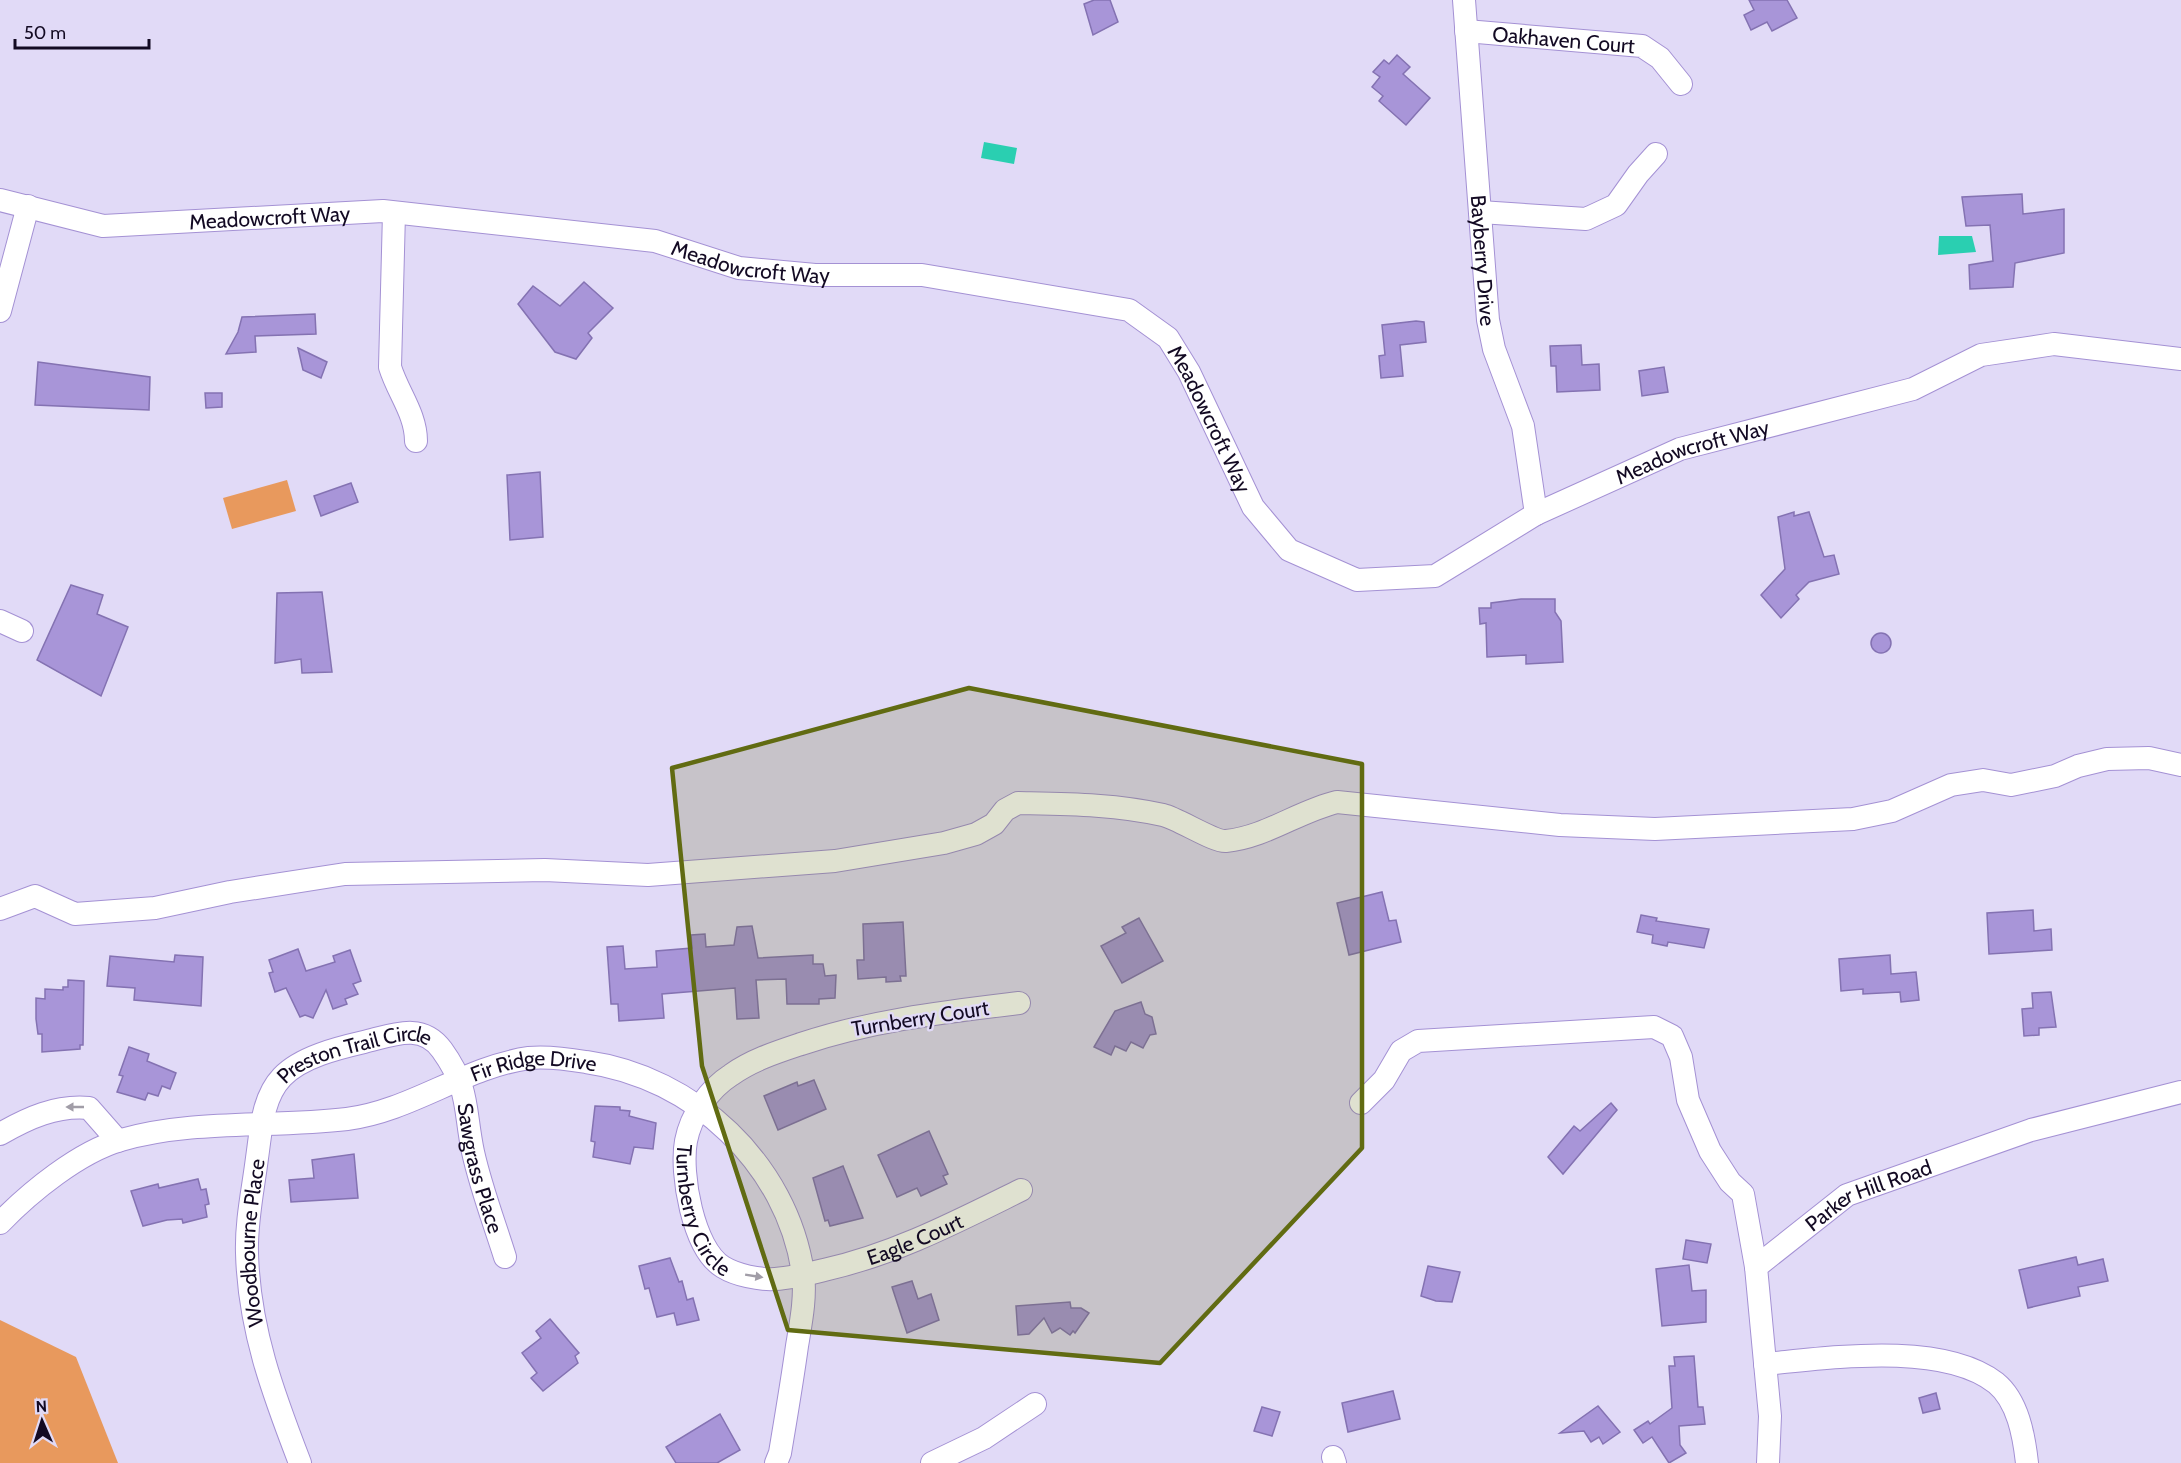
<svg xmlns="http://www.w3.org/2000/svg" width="2181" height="1463" font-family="Cabin,sans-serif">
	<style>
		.green { fill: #e8995d }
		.water { fill: #2acfb1 }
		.building { fill: #a895d8; stroke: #8472b2; stroke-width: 1.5 }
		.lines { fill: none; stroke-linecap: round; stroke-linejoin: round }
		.minor-casing { stroke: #a491d4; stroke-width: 24 }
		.minor { stroke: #fff; stroke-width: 22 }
		.oneway { fill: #a19da7 }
		.marked { fill: #616b12; fill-opacity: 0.2; stroke: #616b12; stroke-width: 4.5; stroke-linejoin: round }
		.labels { text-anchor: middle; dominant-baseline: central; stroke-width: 4.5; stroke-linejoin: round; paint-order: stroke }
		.street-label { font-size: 21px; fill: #130a23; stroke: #e1daf7 }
	</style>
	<rect width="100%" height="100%" fill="#e1daf7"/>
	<g class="green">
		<path d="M287,480L296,511L232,529L223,498Z"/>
		<path d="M0,1320L76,1357L118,1463H0Z"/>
	</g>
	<g class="water">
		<path d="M984,142L1017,148L1014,164L981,158Z"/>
		<path d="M1939,236H1972L1976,252L1938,255Z"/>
	</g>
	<g class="building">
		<path d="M1094,0H1110L1118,22L1093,35L1084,4Z"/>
		<path d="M1749,0H1787L1797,18L1772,31L1767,22L1751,30L1744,15L1754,10Z"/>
		<path d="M1397,55L1410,67L1403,74L1430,98L1406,125L1379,101L1383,96L1372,87L1380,77L1373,72L1384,60L1389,64Z"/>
		<path d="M2022,194L2023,214L2064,209V253L2015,263L2013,287L1970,289L1969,265L1993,261L1990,225L1966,226L1962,197Z"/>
		<path d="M584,282L613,308L588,333L592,338L576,359L555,352L518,304L533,286L560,306Z"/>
		<path d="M315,314L316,334L255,336L256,352L226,354L238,332L242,317Z"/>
		<path d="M1416,321L1424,322L1426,342L1400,345L1403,376L1381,378L1379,356L1385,355L1382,325Z"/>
		<path d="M1581,345L1582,365L1599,364L1600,390L1557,392L1556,366H1551L1550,346Z"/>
		<path d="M298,348L327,362L321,378L303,370Z"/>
		<path d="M38,362L150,377L149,410L35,405Z"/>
		<path d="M1664,367L1668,392L1642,396L1639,371Z"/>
		<path d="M205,393H222V407L206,408Z"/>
		<path d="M540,472L543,537L510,540L507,475Z"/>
		<path d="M351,483L358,502L321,516L314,496Z"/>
		<path d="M1794,512V516L1809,512L1824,557L1834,555L1839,574L1809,582L1796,595L1799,599L1781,618L1761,595L1785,569L1778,517Z"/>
		<path d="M71,585L103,595L97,614L128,627L101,696L37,660Z"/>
		<path d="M322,592L332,672L302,673L301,659L275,663L277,593Z"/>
		<path d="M1521,599H1555V612L1561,621L1563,662L1526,664V655L1487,657L1486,623L1480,624L1479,608H1491V603Z"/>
		<circle cx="1881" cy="643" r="10"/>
		<path d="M1382,892L1389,921L1396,920L1401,942L1349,955L1337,903Z"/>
		<path d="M2033,910L2034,931L2051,929L2052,950L1989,954L1987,913Z"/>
		<path d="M1641,915L1657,918L1656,921L1709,929L1704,948L1668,942L1667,946L1652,943L1653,935L1637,932Z"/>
		<path d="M1139,918L1163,961L1122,983L1101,946L1126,933L1122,927Z"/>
		<path d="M903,922L906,976H900L901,981L886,982V977L858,979L857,960H864L863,924Z"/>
		<path d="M752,926L758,958L813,955V964H823L825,976L836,975L835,998L819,999V1004H787L786,979L756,980L759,1018L737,1019L735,988L662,994L664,1018L619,1021L618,1004H611L607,947L623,946L625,969L657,967L656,951L692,948L691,935L705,934L706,947L734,945L737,927Z"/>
		<path d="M298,949L306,971L335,962L333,956L350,950L361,981L353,984L358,994L345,999L347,1004L333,1009L326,990L313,1018L305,1015L300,1017L286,988L275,992L269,973L273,972L269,960Z"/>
		<path d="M175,955L203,957L201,1006L134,1000L135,988L107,986L110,956L174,962Z"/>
		<path d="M1890,955L1891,974L1916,972L1919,1000L1901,1002L1900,992L1863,994V989L1841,991L1839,959Z"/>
		<path d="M68,980L84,981L83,1045H80V1049L42,1052V1034H38L36,1019V998L45,999V989L63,990V987H68Z"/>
		<path d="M2051,992L2056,1027L2039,1028V1035L2024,1036L2022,1009L2033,1008L2032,993Z"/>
		<path d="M1141,1002L1145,1014L1152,1017L1156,1034L1150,1035L1143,1048L1131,1042L1126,1051L1115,1046L1111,1055L1094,1047L1115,1011Z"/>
		<path d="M129,1047L149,1054L147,1061L176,1073L170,1089L162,1086L158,1096L148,1093L145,1100L117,1092L123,1076L119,1075Z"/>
		<path d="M814,1080L826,1109L778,1130L764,1096L797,1082L798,1086Z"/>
		<path d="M1611,1103L1617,1110L1563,1174L1548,1157L1574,1126L1580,1131Z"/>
		<path d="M595,1106L620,1107V1110L630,1111L629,1116L656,1123L653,1149L634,1147L630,1164L593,1157L595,1142L591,1141Z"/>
		<path d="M929,1131L948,1174L943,1176L947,1184L921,1196L917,1188L897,1197L878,1155Z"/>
		<path d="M354,1154L358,1198L291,1202L289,1180L314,1178L312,1160Z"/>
		<path d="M843,1166L863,1218L830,1226L828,1220L825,1221L813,1178Z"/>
		<path d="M198,1179L201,1190L206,1189L209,1204L205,1205L207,1217L183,1223L182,1219L167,1220L143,1226L131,1191L158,1184L159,1188Z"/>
		<path d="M1686,1240L1711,1244L1707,1263L1683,1259Z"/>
		<path d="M2076,1257L2078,1265L2103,1259L2108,1281L2078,1287L2080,1296L2028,1308L2019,1270Z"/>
		<path d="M670,1258L679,1282L682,1281L687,1300L693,1298L699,1320L677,1325L674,1313L657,1317L649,1288L645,1289L639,1266Z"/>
		<path d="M1689,1265L1692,1291L1706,1290V1322L1662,1326L1656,1269Z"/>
		<path d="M1428,1266L1460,1272L1452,1302L1436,1301L1421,1296Z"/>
		<path d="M912,1281L918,1299L931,1294L939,1320L907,1333L892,1287Z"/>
		<path d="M1070,1302L1071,1308H1081L1089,1313L1075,1333L1073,1331L1070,1335L1060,1328L1052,1333L1044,1318L1029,1334L1018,1335L1016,1306Z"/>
		<path d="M550,1319L579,1353L575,1356L578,1363L543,1391L531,1378L537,1373L522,1353L541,1338L536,1331Z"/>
		<path d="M1694,1356L1698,1407H1703L1705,1424L1679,1426L1680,1445L1686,1453L1669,1463L1652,1437L1643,1443L1634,1430L1648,1421L1650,1424L1672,1408L1669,1366H1675L1674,1357Z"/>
		<path d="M1393,1391L1400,1419L1348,1432L1342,1403Z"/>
		<path d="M1936,1393L1940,1409L1923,1413L1919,1398Z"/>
		<path d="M1598,1406L1620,1432L1603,1444L1599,1437L1591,1442L1584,1431L1560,1433Z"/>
		<path d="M1262,1407L1280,1412L1272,1436L1254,1431Z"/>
		<path d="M720,1414L740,1450L717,1463H676L666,1447Z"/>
	</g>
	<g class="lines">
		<defs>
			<g id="minor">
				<path id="s1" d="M1464,0L1488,320L1494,349L1523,426L1536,514"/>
				<path id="s2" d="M1466,31L1642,46L1660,58L1681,84"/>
				<path id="s3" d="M0,200L103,226L383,211L655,241L739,268L815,275H922L1129,310L1168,338L1189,372L1253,507L1289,550L1357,580L1435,576L1536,514L1680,449L1913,389L1981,355L2054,344L2181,359"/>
				<path d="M1480,212L1586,219L1616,205L1638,174L1656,154"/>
				<path d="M394,213L390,367C398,393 416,414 416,441"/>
				<path d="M0,311L28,206"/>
				<path d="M0,621L22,631"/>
				<path d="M0,909L35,896L75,914L155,908L230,892L345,874L545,870L648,875L835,861L944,843L976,834L994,824L1005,810L1018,803C1066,804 1115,804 1163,815C1179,819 1214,842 1226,841C1266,837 1299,811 1337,802L1560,825L1655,829L1853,819L1892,811L1951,785L1983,780L2011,785L2055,776L2078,766L2107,759L2149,758L2181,765"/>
				<path id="s4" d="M1019,1003C945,1012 873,1020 801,1044C777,1052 752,1060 731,1075C709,1089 691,1115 686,1141C680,1173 693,1249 723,1267C736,1275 759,1280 775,1279C792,1278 808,1274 824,1270C895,1254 956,1222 1021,1190"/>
				<path d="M1361,1103L1384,1080L1401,1051L1418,1041L1654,1027L1672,1036L1681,1057L1688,1100L1710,1151L1730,1182L1743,1194L1756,1267"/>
				<path d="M0,1134C28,1118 56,1105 89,1108L118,1141"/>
				<path id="s5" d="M0,1223C30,1192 79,1152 121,1140C194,1119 272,1128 347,1119C411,1111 465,1067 529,1058C548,1056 568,1059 586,1062C694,1077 787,1164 803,1273C806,1297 801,1322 797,1346C792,1382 786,1417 780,1453L776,1463"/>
				<path d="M1765,1364C1829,1358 1942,1341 1996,1383C2018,1401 2024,1436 2027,1463"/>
				<path d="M1333,1457L1335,1463"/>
				<path id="s6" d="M300,1463C273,1393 249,1329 247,1253C246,1221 253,1190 257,1158C261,1131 262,1098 282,1077C301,1057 338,1048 364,1042C393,1035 422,1022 442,1050C470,1089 464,1109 473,1152C481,1188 494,1222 505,1257"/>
				<path d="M932,1463L984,1438L1035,1404"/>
				<path id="s7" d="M1768,1463L1770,1416L1756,1267L1847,1195L2031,1130L2181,1092"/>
			</g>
		</defs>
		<use href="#minor" class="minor-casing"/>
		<use href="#minor" class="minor"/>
	</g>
	<defs><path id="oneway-solid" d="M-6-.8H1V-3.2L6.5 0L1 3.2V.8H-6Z" transform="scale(1.5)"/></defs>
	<g class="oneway">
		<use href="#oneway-solid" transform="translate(75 1107) rotate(180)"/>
		<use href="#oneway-solid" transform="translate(754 1276) rotate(9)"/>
	</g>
	<path class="marked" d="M969,688L1362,764V1148L1160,1363L788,1330L702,1066L672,768Z"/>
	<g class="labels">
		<g class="street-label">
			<text stroke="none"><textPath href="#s2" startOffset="98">Oakhaven Court</textPath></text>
			<text stroke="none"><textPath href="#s3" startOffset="273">Meadowcroft Way</textPath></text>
			<text stroke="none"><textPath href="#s3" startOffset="759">Meadowcroft Way</textPath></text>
			<text stroke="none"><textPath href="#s1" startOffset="261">Bayberry Drive</textPath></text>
			<text stroke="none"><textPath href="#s3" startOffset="1281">Meadowcroft Way</textPath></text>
			<text stroke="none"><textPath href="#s3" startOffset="1875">Meadowcroft Way</textPath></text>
			<text transform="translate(920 1018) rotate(-9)">Turnberry Court</text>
			<text stroke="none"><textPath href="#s6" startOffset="478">Preston Trail Circle</textPath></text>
			<text stroke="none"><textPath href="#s5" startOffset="572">Fir Ridge Drive</textPath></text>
			<text stroke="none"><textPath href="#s6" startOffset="700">Sawgrass Place</textPath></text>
			<text stroke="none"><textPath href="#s7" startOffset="332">Parker Hill Road</textPath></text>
			<text stroke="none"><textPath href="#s4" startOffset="454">Turnberry Circle</textPath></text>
			<text stroke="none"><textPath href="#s4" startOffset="717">Eagle Court</textPath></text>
			<text stroke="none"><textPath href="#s6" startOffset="228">Woodbourne Place</textPath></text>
		</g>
	</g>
	<g transform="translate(42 1421) rotate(357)" stroke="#e1daf7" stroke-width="4.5" paint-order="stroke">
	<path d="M0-4.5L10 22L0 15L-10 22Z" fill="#130a23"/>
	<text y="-9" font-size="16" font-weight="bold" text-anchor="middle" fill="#130a23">N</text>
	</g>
	<path d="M15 39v9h134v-9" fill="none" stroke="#130a23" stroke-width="3"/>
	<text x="24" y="39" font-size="18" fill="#130a23" stroke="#e1daf7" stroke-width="4.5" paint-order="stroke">50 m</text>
</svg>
